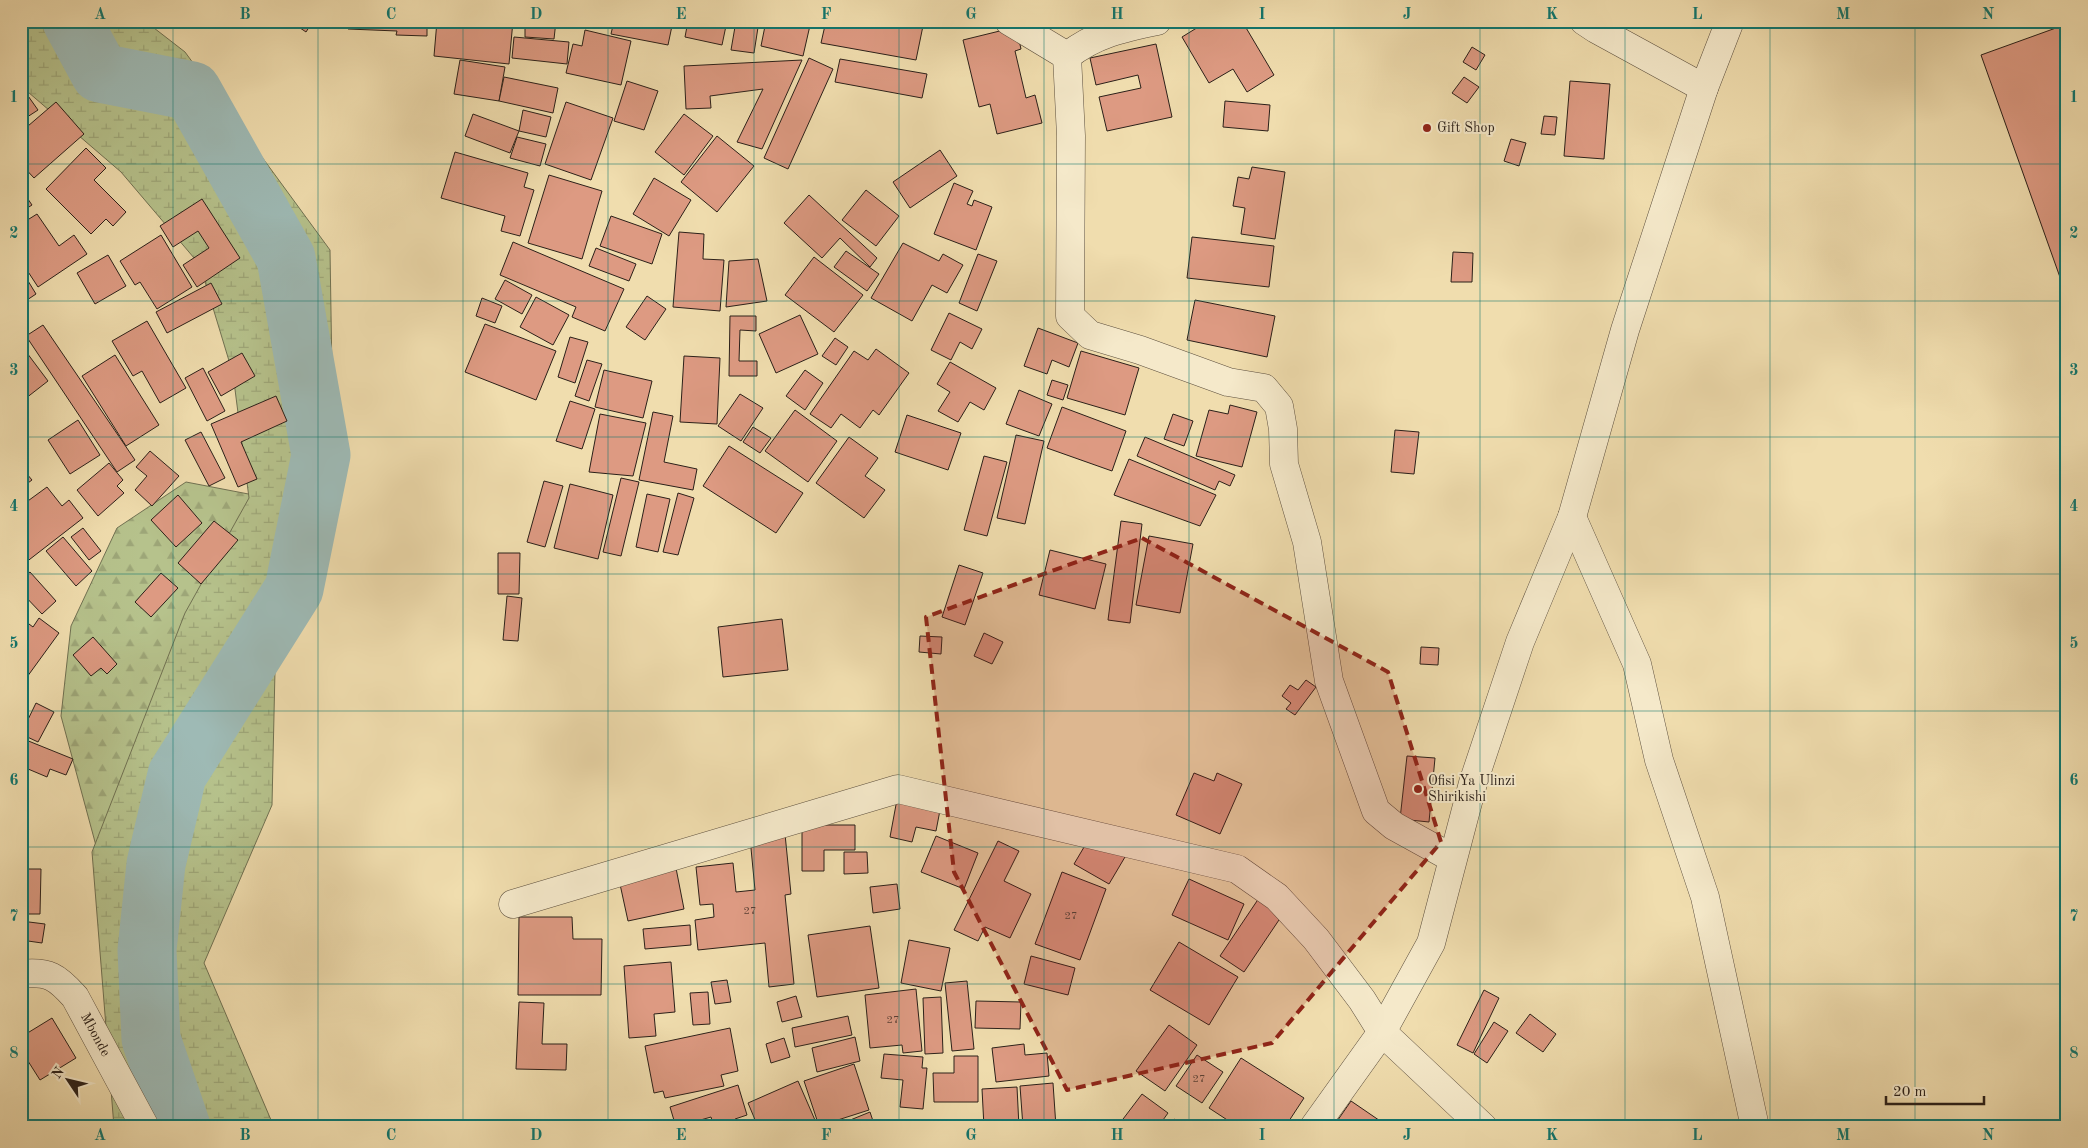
<svg xmlns="http://www.w3.org/2000/svg" width="2088" height="1148" font-family="'Old Standard TT',serif">
	<style>
		.forest { fill: url(#forest-firs); stroke: #707152 }
		.wetland { fill: url(#wetland-marsh); stroke: #707152 }
		.lines { fill: none; stroke-linecap: round; stroke-linejoin: round }
		.river { stroke: #9ebab5; stroke-width: 59 }
		.building { fill: #dd9a82; stroke: #2b2019 }
		.minor-casing { stroke: #5c4f3e; stroke-width: 29 }
		.minor { stroke: #f5e9ca; stroke-width: 28 }
		.marked { fill: #8f2418; fill-opacity: 0.2; stroke: #8f2418; stroke-width: 4; stroke-dasharray: 10 6; stroke-linejoin: round }
		.grid { fill: none; stroke: #0f766e; stroke-width: 1; stroke-opacity: 0.55 }
		.poi-dot { fill: #8f2418; stroke: #f5e9ca; stroke-width: 2 }
		.labels { text-anchor: middle; dominant-baseline: central; stroke-width: 4; stroke-linejoin: round; paint-order: stroke }
		.number-label { font-size: 11px; fill: #583e33 }
		.poi-label { font-size: 14px; fill: #2b2019; stroke: #f5e9ca; text-anchor: start }
		.street-label { font-size: 14px; fill: #2b2019; stroke: #f5e9ca }
		.neatline { fill: none; stroke: #0f766e; stroke-width: 2 }
		.grid-label { font-size: 16px; text-anchor: middle; font-weight: bold; fill: #0f766e }
	</style>
	<defs>
		<pattern id="forest-firs" width="22" height="20" patternUnits="userSpaceOnUse" patternTransform="scale(1.25)"><rect width="22" height="20" fill="#b6c28c"/><path d="M5 1l3.5 6h-7zM16 11l3.5 6h-7z" fill="#9da678"/></pattern>
		<pattern id="wetland-marsh" width="20" height="14" patternUnits="userSpaceOnUse" patternTransform="scale(1.25)"><rect width="20" height="14" fill="#b6c28c"/><path d="M1 5h8M5 5V1M11 12h8M15 12V8" fill="none" stroke="#9da678"/></pattern>
	</defs>
	<rect width="100%" height="100%" fill="#f0ddae"/>
	<filter id="stains"><feTurbulence type="fractalNoise" baseFrequency=".004" numOctaves="4"/><feColorMatrix values="0 0 0 0 .2 0 0 0 0 .09 0 0 0 0 .02 0 0 0 .5 -.17"/></filter>
	<radialGradient id="worn" r=".72"><stop offset=".6" stop-color="#630" stop-opacity="0"/><stop offset="1" stop-color="#630" stop-opacity=".3"/></radialGradient>
	<path class="forest" d="M186,482L290,502L152,1053L61,716L71,626L117,528Z"/>
	<path class="wetland" d="M21,21H145L185,52L330,250L333,438L275,670L272,805L204,963L274,1127H114L92,852L185,613L249,498L233,374L200,265L121,172L21,86Z"/>
	<g class="lines">
		<path class="river" d="M72,21L100,73L192,91L286,258L321,455L294,589L177,775L156,864L147,950L151,1039L181,1127"/>
	</g>
	<g class="building">
		<path d="M290,21H313L306,32Z"/>
		<path d="M348,21H427V36L396,35L397,31L348,29Z"/>
		<path d="M437,21H513L509,64L434,56Z"/>
		<path d="M525,21H556L554,39L525,37Z"/>
		<path d="M614,21H673L668,45L611,34Z"/>
		<path d="M688,21H727L722,45L685,37Z"/>
		<path d="M736,21H759L754,53L731,50Z"/>
		<path d="M766,21H811L803,56L761,46Z"/>
		<path d="M826,21H924L916,60L821,43Z"/>
		<path d="M1208,21H1242L1274,75L1247,92L1233,69L1209,83L1182,37Z"/>
		<path d="M2067,24V297L1981,55Z"/>
		<path d="M1016,27L1021,49L1015,51L1026,98L1035,95L1042,123L997,134L990,104L979,107L963,40Z"/>
		<path d="M585,30L631,41L621,85L566,73L573,44L582,46Z"/>
		<path d="M514,37L569,42L567,64L512,58Z"/>
		<path d="M1156,44L1172,117L1107,131L1099,97L1141,88L1138,75L1096,85L1090,58Z"/>
		<path d="M1472,47L1485,55L1476,70L1463,62Z"/>
		<path d="M809,58L833,69L788,169L764,158Z"/>
		<path d="M840,59L927,74L922,98L835,82Z"/>
		<path d="M460,60L505,67L499,101L454,94Z"/>
		<path d="M802,60L762,149L737,142L763,89L710,96L711,108L686,109L684,66Z"/>
		<path d="M504,77L558,88L553,113L499,101Z"/>
		<path d="M1464,77L1479,87L1467,103L1452,93Z"/>
		<path d="M627,81L658,91L644,130L614,121Z"/>
		<path d="M1570,81L1610,84L1604,159L1564,156Z"/>
		<path d="M26,93L38,110L21,121V96Z"/>
		<path d="M1225,101L1270,105L1268,131L1223,127Z"/>
		<path d="M56,102L84,134L34,178L21,164V132Z"/>
		<path d="M566,102L613,118L591,180L545,164Z"/>
		<path d="M523,110L551,117L546,137L519,131Z"/>
		<path d="M473,114L519,131L510,153L465,136Z"/>
		<path d="M684,114L713,136L684,175L655,152Z"/>
		<path d="M1544,116L1557,117L1555,135L1541,134Z"/>
		<path d="M717,136L754,166L717,212L681,182Z"/>
		<path d="M517,137L546,144L540,166L510,158Z"/>
		<path d="M1511,139L1526,143L1519,166L1504,161Z"/>
		<path d="M86,148L106,168L94,180L126,212L113,226L106,219L91,234L46,189Z"/>
		<path d="M940,150L957,176L910,208L893,182Z"/>
		<path d="M455,152L528,173L524,187L534,190L520,236L501,231L505,216L441,198Z"/>
		<path d="M1252,167L1285,172L1275,239L1241,234L1245,208L1233,206L1238,177L1249,179Z"/>
		<path d="M549,175L602,191L582,259L528,243Z"/>
		<path d="M654,178L691,200L669,236L633,214Z"/>
		<path d="M954,183L973,191L967,204L972,206L974,200L992,207L976,250L934,234Z"/>
		<path d="M21,189L32,205L21,212Z"/>
		<path d="M866,190L899,216L876,246L842,220Z"/>
		<path d="M809,195L877,258L870,267L840,238L822,258L784,223Z"/>
		<path d="M202,199L240,258L197,287L183,265L209,248L198,231L173,247L160,226Z"/>
		<path d="M37,214L59,246L74,235L87,254L38,287L21,261V224Z"/>
		<path d="M611,216L662,234L652,264L600,246Z"/>
		<path d="M679,232L704,234L703,259L724,260L720,311L673,307Z"/>
		<path d="M161,235L192,287L157,309L140,282L135,285L120,261Z"/>
		<path d="M1192,237L1274,246L1269,287L1187,278Z"/>
		<path d="M513,242L624,289L605,331L572,317L576,307L500,275Z"/>
		<path d="M903,243L939,261L943,254L963,265L947,293L932,285L912,321L871,298Z"/>
		<path d="M596,248L636,264L629,281L589,266Z"/>
		<path d="M846,251L879,274L867,291L834,267Z"/>
		<path d="M1453,252L1473,253L1472,282H1451Z"/>
		<path d="M978,254L997,261L977,311L959,303Z"/>
		<path d="M108,255L126,286L95,304L77,273Z"/>
		<path d="M814,257L863,295L834,332L785,295Z"/>
		<path d="M758,259L767,301L726,307L729,261Z"/>
		<path d="M25,276L36,294L21,304V278Z"/>
		<path d="M505,280L532,295L522,314L495,299Z"/>
		<path d="M211,283L222,304L167,333L156,312Z"/>
		<path d="M647,296L666,309L645,340L626,327Z"/>
		<path d="M536,297L569,315L553,345L520,327Z"/>
		<path d="M482,298L502,306L495,323L476,316Z"/>
		<path d="M1195,300L1275,316L1267,357L1187,340Z"/>
		<path d="M949,313L982,329L972,349L960,342L951,360L931,350Z"/>
		<path d="M800,315L818,354L776,373L759,334Z"/>
		<path d="M730,316H756V331L740,330L739,361H757V376H729Z"/>
		<path d="M147,321L186,388L160,403L142,371L133,376L112,341Z"/>
		<path d="M485,324L556,351L536,400L465,372Z"/>
		<path d="M43,325L135,460L117,472L26,336Z"/>
		<path d="M1038,328L1078,343L1069,367L1052,360L1047,374L1024,366Z"/>
		<path d="M570,337L588,342L575,383L558,377Z"/>
		<path d="M835,338L848,347L836,365L822,356Z"/>
		<path d="M21,345L48,381L21,402Z"/>
		<path d="M876,349L909,373L879,415L873,410L860,428L841,414L831,428L810,414L854,351L868,360Z"/>
		<path d="M1081,351L1139,368L1125,415L1067,398Z"/>
		<path d="M242,353L255,376L221,396L208,372Z"/>
		<path d="M115,355L159,425L126,446L82,376Z"/>
		<path d="M684,356L720,358L717,424L680,422Z"/>
		<path d="M587,360L602,364L589,401L575,396Z"/>
		<path d="M950,362L996,388L984,410L970,402L958,422L938,411L950,392L937,384Z"/>
		<path d="M203,368L225,411L207,421L185,378Z"/>
		<path d="M604,370L652,381L643,418L595,407Z"/>
		<path d="M805,370L823,383L805,410L786,396Z"/>
		<path d="M1052,380L1068,385L1063,400L1047,395Z"/>
		<path d="M1019,390L1052,404L1039,436L1006,424Z"/>
		<path d="M740,394L763,408L741,441L718,426Z"/>
		<path d="M276,396L287,421L241,442L257,479L238,487L211,424Z"/>
		<path d="M570,401L595,409L582,449L556,441Z"/>
		<path d="M1230,405L1257,412L1242,467L1196,456L1209,410L1228,414Z"/>
		<path d="M1062,407L1126,431L1112,471L1047,448Z"/>
		<path d="M795,410L837,441L808,482L765,451Z"/>
		<path d="M653,412L673,416L664,462L697,469L693,490L639,480Z"/>
		<path d="M600,414L646,423L633,476L589,472Z"/>
		<path d="M1173,414L1193,421L1184,446L1164,439Z"/>
		<path d="M907,415L961,433L948,470L895,452Z"/>
		<path d="M78,420L100,455L70,474L48,440Z"/>
		<path d="M753,427L771,438L760,453L743,442Z"/>
		<path d="M1395,430L1419,432L1414,474L1391,472Z"/>
		<path d="M201,432L225,478L209,486L185,440Z"/>
		<path d="M1016,435L1044,441L1025,524L997,518Z"/>
		<path d="M849,437L878,458L865,476L885,490L864,518L816,483Z"/>
		<path d="M1145,437L1235,475L1230,486L1219,481L1215,490L1137,456Z"/>
		<path d="M729,446L803,493L776,533L703,486Z"/>
		<path d="M150,451L179,476L152,506L135,490L147,476L136,467Z"/>
		<path d="M984,456L1007,462L987,536L964,530Z"/>
		<path d="M1129,459L1216,495L1200,526L1114,495Z"/>
		<path d="M109,463L123,480L117,486L124,493L98,516L77,490Z"/>
		<path d="M21,467L32,480L21,488Z"/>
		<path d="M621,478L639,482L621,556L603,552Z"/>
		<path d="M544,481L563,486L545,547L527,542Z"/>
		<path d="M570,484L613,495L598,559L554,548Z"/>
		<path d="M47,487L62,506L69,500L83,518L25,563L21,557V506Z"/>
		<path d="M678,493L694,498L678,555L663,552Z"/>
		<path d="M647,494L670,499L658,552L636,547Z"/>
		<path d="M178,495L202,523L176,547L151,520Z"/>
		<path d="M214,521L238,540L201,584L178,563Z"/>
		<path d="M1121,521L1142,524L1130,623L1108,620Z"/>
		<path d="M83,528L101,551L89,560L71,537Z"/>
		<path d="M1149,536L1193,544L1180,613L1136,605Z"/>
		<path d="M63,537L92,571L76,586L46,551Z"/>
		<path d="M1050,550L1106,564L1095,609L1039,595Z"/>
		<path d="M498,553H520L519,594H498Z"/>
		<path d="M959,565L983,573L965,625L942,617Z"/>
		<path d="M30,572L56,601L42,614L21,592V579Z"/>
		<path d="M161,573L178,588L151,617L135,602Z"/>
		<path d="M507,596L522,598L518,641L503,640Z"/>
		<path d="M21,618L33,627L39,618L59,633L27,677L21,673Z"/>
		<path d="M782,619L788,670L723,677L718,627Z"/>
		<path d="M984,633L1003,642L992,664L974,656Z"/>
		<path d="M920,636L942,637L941,654L919,652Z"/>
		<path d="M93,637L117,664L107,674L101,668L91,676L73,655Z"/>
		<path d="M1421,647L1439,648L1438,665L1420,664Z"/>
		<path d="M1306,680L1316,687L1295,715L1286,709L1291,703L1282,696L1290,685L1298,690Z"/>
		<path d="M36,703L54,712L38,742L21,734Z"/>
		<path d="M21,738L73,759L66,775L50,769L47,777L21,766Z"/>
		<path d="M1407,756L1435,758L1429,822L1400,819Z"/>
		<path d="M1194,773L1214,781L1217,773L1242,784L1220,834L1176,815Z"/>
		<path d="M898,794L941,805L936,831L916,827L912,842L890,837Z"/>
		<path d="M802,825H855V850H824V871H802Z"/>
		<path d="M785,834L791,894L785,895L794,984L769,987L765,943L698,950L695,920L714,917L713,904L700,905L696,867L733,863L736,892L755,890L750,838Z"/>
		<path d="M936,836L978,853L964,889L921,872Z"/>
		<path d="M1090,837L1125,857L1109,884L1074,864Z"/>
		<path d="M998,841L1019,851L1004,881L1031,894L1010,938L985,927L978,941L954,930Z"/>
		<path d="M844,852H867L868,873L844,874Z"/>
		<path d="M21,853H26L25,869H41L40,914H21Z"/>
		<path d="M675,863L684,909L628,921L618,875Z"/>
		<path d="M1062,872L1106,889L1080,960L1035,944Z"/>
		<path d="M1189,879L1244,904L1228,940L1172,915Z"/>
		<path d="M897,884L900,909L873,913L870,887Z"/>
		<path d="M1259,898L1283,914L1244,972L1220,956Z"/>
		<path d="M519,917H572L573,939H602L601,995H518Z"/>
		<path d="M21,921L45,924L42,943L21,940Z"/>
		<path d="M690,925L691,945L645,949L643,929Z"/>
		<path d="M870,926L879,988L817,997L808,935Z"/>
		<path d="M909,940L950,948L941,991L901,983Z"/>
		<path d="M1179,942L1238,977L1209,1025L1150,990Z"/>
		<path d="M1031,956L1075,968L1068,995L1024,984Z"/>
		<path d="M671,962L675,1012L654,1014L656,1036L629,1038L624,966Z"/>
		<path d="M727,980L731,1002L715,1004L711,982Z"/>
		<path d="M967,981L974,1049L952,1051L945,983Z"/>
		<path d="M916,989L922,1051L903,1053L902,1045L870,1048L865,995Z"/>
		<path d="M1484,990L1499,998L1473,1053L1457,1045Z"/>
		<path d="M708,992L710,1024L693,1025L690,993Z"/>
		<path d="M796,996L802,1017L782,1022L777,1002Z"/>
		<path d="M941,997L943,1053L925,1054L923,998Z"/>
		<path d="M976,1001L1021,1002L1020,1029L975,1028Z"/>
		<path d="M519,1002L544,1003L542,1044H567L566,1070L516,1069Z"/>
		<path d="M1530,1014L1556,1034L1543,1052L1516,1033Z"/>
		<path d="M848,1016L852,1035L795,1047L792,1028Z"/>
		<path d="M52,1018L76,1058L40,1080L21,1050V1037Z"/>
		<path d="M1494,1022L1508,1031L1487,1063L1474,1054Z"/>
		<path d="M1169,1025L1197,1045L1165,1091L1136,1071Z"/>
		<path d="M730,1028L738,1071L721,1075L724,1086L665,1098L663,1091L654,1093L645,1046Z"/>
		<path d="M855,1037L860,1061L817,1072L812,1048Z"/>
		<path d="M784,1038L790,1057L771,1063L766,1044Z"/>
		<path d="M1024,1044L1025,1055L1047,1053L1049,1076L996,1082L992,1048Z"/>
		<path d="M884,1054L923,1057L922,1068H927L923,1109L900,1107L903,1080L881,1078Z"/>
		<path d="M1197,1055L1223,1072L1202,1103L1176,1086Z"/>
		<path d="M954,1056H978V1102H934L933,1073H954Z"/>
		<path d="M1241,1058L1304,1098L1285,1127H1238L1209,1108Z"/>
		<path d="M854,1064L869,1110L819,1126L804,1081Z"/>
		<path d="M798,1081L818,1127H744L756,1122L748,1103Z"/>
		<path d="M1053,1083L1056,1127H1023L1020,1086Z"/>
		<path d="M738,1085L747,1115L735,1119L737,1127H714L711,1117L676,1127L670,1107Z"/>
		<path d="M1017,1087L1019,1127H984L982,1089Z"/>
		<path d="M1142,1094L1168,1113L1158,1127H1117Z"/>
		<path d="M1351,1101L1389,1127H1333Z"/>
		<path d="M870,1112L875,1127H833Z"/>
		<path d="M1174,1119L1186,1127H1169Z"/>
		<path d="M893,1121L896,1127H877Z"/>
	</g>
	<g class="lines">
		<defs>
			<g id="minor">
				<path d="M1009,21L1067,56"/>
				<path d="M1157,21C1123,28 1095,34 1067,56L1071,136L1070,316L1090,335L1140,350L1228,382L1264,388L1279,406L1283,429L1284,464L1307,542L1329,681L1376,811L1394,826L1452,858"/>
				<path d="M1584,21L1596,29L1704,88"/>
				<path d="M1572,517L1637,664L1659,760L1705,897L1755,1127"/>
				<path d="M513,904L898,789L1237,869L1277,897L1316,939L1362,1000L1382,1032L1483,1127"/>
				<path id="s1" d="M21,974C49,971 57,977 75,997L145,1127"/>
				<path d="M1314,1127L1382,1032L1431,943L1473,783L1520,642L1572,517L1625,330L1704,88L1730,21"/>
			</g>
		</defs>
		<use href="#minor" class="minor-casing"/>
		<use href="#minor" class="minor"/>
	</g>
	<path class="marked" d="M1142,538L1388,672L1441,842L1272,1043L1067,1090L954,872L926,617Z"/>
	<path class="grid" d="M173,21V1127M318,21V1127M463,21V1127M608,21V1127M754,21V1127M899,21V1127M1044,21V1127M1189,21V1127M1334,21V1127M1480,21V1127M1625,21V1127M1770,21V1127M1915,21V1127M21,164H2067M21,301H2067M21,437H2067M21,574H2067M21,711H2067M21,847H2067M21,984H2067"/>
	<g class="poi-dot">
		<circle cx="1427" cy="128" r="5"/>
		<circle cx="1418" cy="789" r="5"/>
	</g>
	<g class="labels">
		<g class="number-label">
			<text x="750" y="911">27</text>
			<text x="1071" y="916">27</text>
			<text x="893" y="1020">27</text>
			<text x="1199" y="1079">27</text>
		</g>
		<g class="poi-label">
			<text x="1437" y="128">Gift Shop</text>
			<text x="1428" y="781">Ofisi Ya Ulinzi<tspan x="1428" dy="16">Shirikishi</tspan></text>
		</g>
		<g class="street-label">
			<text stroke="none"><textPath href="#s1" startOffset="105">Mbonde</textPath></text>
		</g>
	</g>
	<rect width="2088" height="1148" fill="none" stroke="#f0ddae" stroke-width="55"/>
	<g transform="translate(68 1080) rotate(305)" stroke="#f5e9ca" stroke-width="4" paint-order="stroke">
	<path d="M0-4L9 19L0 12L-9 19Z" fill="#2b2019"/>
	<text y="-8" font-size="14" font-weight="bold" text-anchor="middle" fill="#2b2019">N</text>
	</g>
	<path d="M1886 1096v8h98v-8" fill="none" stroke="#2b2019" stroke-width="2.5"/>
	<text x="1893" y="1096" font-size="15" fill="#2b2019" stroke="#f5e9ca" stroke-width="4" paint-order="stroke">20 m</text>
	<rect x="28" y="28" width="2032" height="1092" class="neatline"/>
	<g class="grid-label">
		<text x="100" y="19">A</text>
		<text x="245" y="19">B</text>
		<text x="391" y="19">C</text>
		<text x="536" y="19">D</text>
		<text x="681" y="19">E</text>
		<text x="826" y="19">F</text>
		<text x="971" y="19">G</text>
		<text x="1117" y="19">H</text>
		<text x="1262" y="19">I</text>
		<text x="1407" y="19">J</text>
		<text x="1552" y="19">K</text>
		<text x="1697" y="19">L</text>
		<text x="1843" y="19">M</text>
		<text x="1988" y="19">N</text>
		<text x="14" y="102">1</text>
		<text x="2074" y="102">1</text>
		<text x="14" y="238">2</text>
		<text x="2074" y="238">2</text>
		<text x="14" y="375">3</text>
		<text x="2074" y="375">3</text>
		<text x="14" y="511">4</text>
		<text x="2074" y="511">4</text>
		<text x="14" y="648">5</text>
		<text x="2074" y="648">5</text>
		<text x="14" y="785">6</text>
		<text x="2074" y="785">6</text>
		<text x="14" y="921">7</text>
		<text x="2074" y="921">7</text>
		<text x="14" y="1058">8</text>
		<text x="2074" y="1058">8</text>
		<text x="100" y="1140">A</text>
		<text x="245" y="1140">B</text>
		<text x="391" y="1140">C</text>
		<text x="536" y="1140">D</text>
		<text x="681" y="1140">E</text>
		<text x="826" y="1140">F</text>
		<text x="971" y="1140">G</text>
		<text x="1117" y="1140">H</text>
		<text x="1262" y="1140">I</text>
		<text x="1407" y="1140">J</text>
		<text x="1552" y="1140">K</text>
		<text x="1697" y="1140">L</text>
		<text x="1843" y="1140">M</text>
		<text x="1988" y="1140">N</text>
	</g>
	<rect width="100%" height="100%" filter="url(#stains)"/>
	<rect width="100%" height="100%" fill="url(#worn)"/>
</svg>
